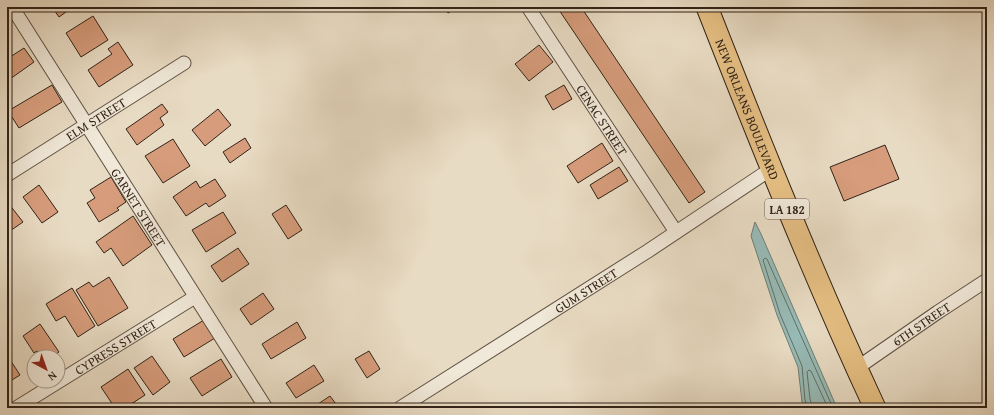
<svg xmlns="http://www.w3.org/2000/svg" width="994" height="415" font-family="'Gentium Book Plus',serif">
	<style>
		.water { fill: #97bbb6; stroke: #6e7e77 }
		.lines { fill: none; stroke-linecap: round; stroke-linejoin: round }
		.shore { stroke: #646f67; stroke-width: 1 }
		.building { fill: #d69c7b; stroke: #312318 }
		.street-casing { stroke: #5f5143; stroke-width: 15 }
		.primary-casing { stroke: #312318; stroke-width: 23 }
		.street { stroke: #f0e8d8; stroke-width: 13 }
		.primary { stroke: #e4be82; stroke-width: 21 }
		.labels { text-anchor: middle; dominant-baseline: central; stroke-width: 4; stroke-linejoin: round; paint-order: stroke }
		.shield { fill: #f0e8d8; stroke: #6a5e52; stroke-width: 1 }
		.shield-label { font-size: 12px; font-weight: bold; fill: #312318 }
		.street-label { font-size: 13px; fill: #312318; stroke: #f0e8d8 }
	</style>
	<rect width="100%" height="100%" fill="#e8dbc3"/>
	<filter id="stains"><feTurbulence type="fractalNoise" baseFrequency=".005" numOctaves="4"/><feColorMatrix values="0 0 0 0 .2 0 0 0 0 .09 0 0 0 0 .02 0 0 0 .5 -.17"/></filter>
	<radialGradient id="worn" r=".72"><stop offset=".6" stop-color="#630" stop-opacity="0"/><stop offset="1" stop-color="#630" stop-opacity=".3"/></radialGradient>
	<path class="water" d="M755,222L761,234L837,408H804L802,402L798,367L777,315L751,236Z"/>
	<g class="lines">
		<g class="shore">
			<path d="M808,408L805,400L802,366L780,314L763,260L765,258L767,259L833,408"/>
			<path d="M813,408L810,399L807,372L809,370L811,371L828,408"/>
		</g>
	</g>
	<g class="building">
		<path d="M52,7H73L59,17Z"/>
		<path d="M444,7H458L448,13Z"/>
		<path d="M557,7H581L705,192L689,203Z"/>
		<path d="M93,16L108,40L81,57L66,33Z"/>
		<path d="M118,42L133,65L99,87L88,70L112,54L108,49Z"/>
		<path d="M539,45L553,62L529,81L515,64Z"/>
		<path d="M24,48L34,62L10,79L7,74V59Z"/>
		<path d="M52,85L62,102L19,128L8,111Z"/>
		<path d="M564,85L572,99L553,110L545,96Z"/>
		<path d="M162,104L168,112L160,118L164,125L137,145L126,129Z"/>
		<path d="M218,109L231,125L205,146L192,130Z"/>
		<path d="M245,138L251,148L230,163L223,152Z"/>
		<path d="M173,139L190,166L163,183L145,156Z"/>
		<path d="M602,143L613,161L578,183L567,166Z"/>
		<path d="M885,145L899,179L844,201L830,167Z"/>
		<path d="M619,167L628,181L598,199L590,185Z"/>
		<path d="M111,177L126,202L117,208L119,210L99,222L87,203L95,198L90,190Z"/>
		<path d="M215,179L226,196L209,207L206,203L186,216L173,197L196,181L200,188Z"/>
		<path d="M39,185L58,212L42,223L23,197Z"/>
		<path d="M9,204L23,222L7,233V205Z"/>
		<path d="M286,205L302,230L288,239L272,214Z"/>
		<path d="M223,212L236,233L206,252L192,230Z"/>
		<path d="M133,216L152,245L123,266L111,248L104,253L96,242Z"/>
		<path d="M238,248L249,264L222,282L211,266Z"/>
		<path d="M109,277L128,308L98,326L76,290L89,282L93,287Z"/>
		<path d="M72,288L95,326L78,337L65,316L56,321L46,304Z"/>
		<path d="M263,293L274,309L251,325L240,309Z"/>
		<path d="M204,320L215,338L184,357L173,339Z"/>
		<path d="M297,322L306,338L271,359L262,344Z"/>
		<path d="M40,324L59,352L52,357H41L37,351L34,353L23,336Z"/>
		<path d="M369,351L380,369L367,378L355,359Z"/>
		<path d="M7,355L20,375L7,383Z"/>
		<path d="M152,356L170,382L153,395L134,368Z"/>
		<path d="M221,359L232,377L202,396L190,378Z"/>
		<path d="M314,365L324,381L296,398L286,383Z"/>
		<path d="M128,369L145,395L125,408H115L101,387Z"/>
		<path d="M330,396L339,408H312Z"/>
	</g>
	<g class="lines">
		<defs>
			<g id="street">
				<path id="s1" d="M12,7L266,408"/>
				<path id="s2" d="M528,7L676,232"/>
				<path id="s3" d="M7,175L184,63"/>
				<path id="s4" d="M857,368L938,312L987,280"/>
				<path id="s5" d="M16,408L195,297"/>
				<path id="s6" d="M400,408L648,251L771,169"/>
			</g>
			<g id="primary">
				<path id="s7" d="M707,7C760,142 814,277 875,408"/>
			</g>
		</defs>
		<use href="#street" class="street-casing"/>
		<use href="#primary" class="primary-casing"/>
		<use href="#street" class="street"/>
		<use href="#primary" class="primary"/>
	</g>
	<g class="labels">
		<rect class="shield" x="765" y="199" width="44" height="20" rx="3"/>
		<g class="shield-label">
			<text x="787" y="209">LA 182</text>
		</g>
		<g class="street-label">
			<text stroke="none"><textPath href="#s7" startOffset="110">NEW ORLEANS BOULEVARD</textPath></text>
			<text stroke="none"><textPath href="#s3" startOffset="105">ELM STREET</textPath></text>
			<text stroke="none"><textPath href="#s2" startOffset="135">CENAC STREET</textPath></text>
			<text stroke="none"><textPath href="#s1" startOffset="237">GARNET STREET</textPath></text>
			<text stroke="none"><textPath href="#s6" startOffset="220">GUM STREET</textPath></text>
			<text stroke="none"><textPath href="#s4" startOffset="78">6TH STREET</textPath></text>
			<text stroke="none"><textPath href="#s5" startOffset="117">CYPRESS STREET</textPath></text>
		</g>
	</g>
	<rect width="994" height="415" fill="none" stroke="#e8dbc3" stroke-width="24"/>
	<rect x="8" y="8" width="978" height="399" fill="none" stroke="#312318" stroke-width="2"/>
	<rect x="12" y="12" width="970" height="391" fill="none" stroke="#312318"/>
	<g transform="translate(46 369) rotate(139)"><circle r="19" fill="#f0e8d8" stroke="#a4998b"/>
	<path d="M0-3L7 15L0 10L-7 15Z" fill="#8f2418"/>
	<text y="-6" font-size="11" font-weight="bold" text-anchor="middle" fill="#312318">N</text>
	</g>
	<rect width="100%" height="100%" filter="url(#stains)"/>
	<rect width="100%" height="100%" fill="url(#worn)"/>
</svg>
